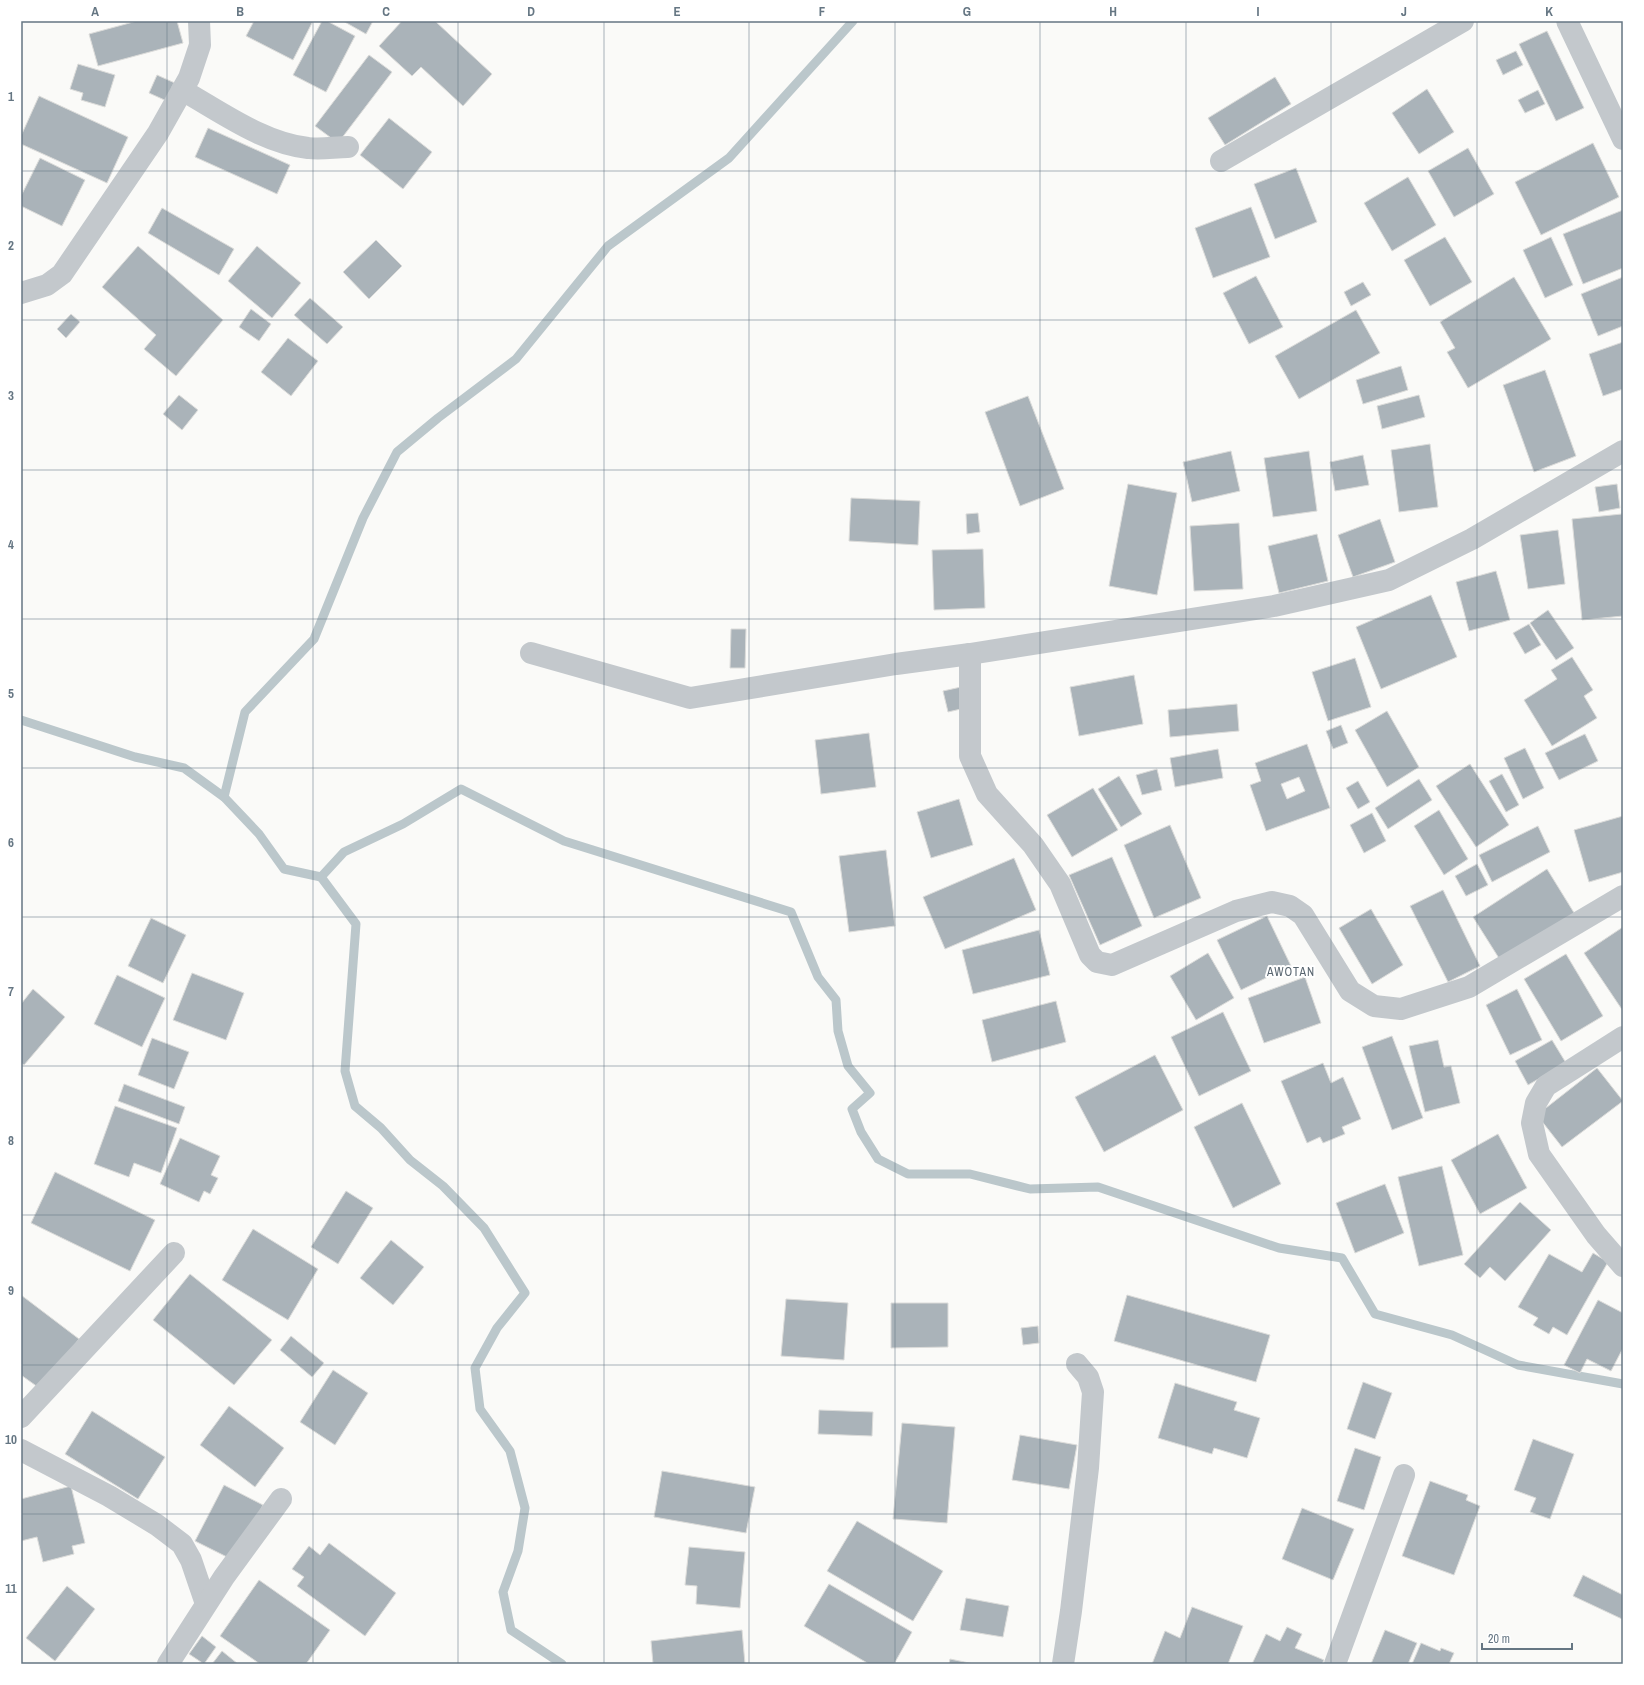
<svg xmlns="http://www.w3.org/2000/svg" width="1644" height="1685" font-family="'Archivo Narrow',sans-serif">
	<style>
		.lines { fill: none; stroke-linecap: round; stroke-linejoin: round }
		.stream { stroke: #bbc7cb; stroke-width: 9 }
		.building { fill: #aab3b9; stroke: #dcdcda; fill-rule: evenodd }
		.minor { stroke: #c3c8cc; stroke-width: 22 }
		.grid { fill: none; stroke: #657683; stroke-width: 1; stroke-opacity: 0.55 }
		.labels { text-anchor: middle; dominant-baseline: central; stroke-width: 4; stroke-linejoin: round; paint-order: stroke }
		.neighbourhood-label { font-size: 12px; letter-spacing: 1px; fill: #57646e; stroke: #fff }
		.neatline { fill: none; stroke: #657683; stroke-width: 1.5 }
		.grid-label { font-size: 13px; text-anchor: middle; font-weight: bold; fill: #657683 }
	</style>
	<rect width="100%" height="100%" fill="#fafaf8"/>
	<g class="lines">
		<g class="stream">
			<path d="M21,720L135,757L184,768L224,797L259,834L284,869L321,877L344,852L403,824L461,789L564,841L791,912L818,977L836,1000L838,1031L848,1066L870,1093L852,1109L861,1132L878,1159L908,1174H970L1030,1189L1098,1187L1279,1248L1342,1258L1375,1314L1452,1335L1518,1365L1623,1384"/>
			<path d="M224,797L245,712L314,639L363,518L397,452L438,418L516,359L608,246L729,158L853,21"/>
			<path d="M321,877L356,924L345,1071L355,1106L381,1128L410,1160L443,1186L484,1228L525,1293L497,1328L475,1368L480,1409L510,1451L525,1508L518,1551L503,1592L511,1630L562,1664"/>
		</g>
	</g>
	<g class="building">
		<path d="M137,21H177L183,43L98,66L89,34Z"/>
		<path d="M254,21H313L293,60L246,36Z"/>
		<path d="M322,21H327L355,36L326,92L293,75Z"/>
		<path d="M343,21H373L366,34Z"/>
		<path d="M402,21H435L492,74L463,106L421,67L412,76L379,46Z"/>
		<path d="M1547,31L1584,108L1556,121L1519,44Z"/>
		<path d="M1516,51L1523,65L1503,75L1496,60Z"/>
		<path d="M369,55L392,72L338,143L315,126Z"/>
		<path d="M78,64L115,75L105,107L81,100L83,93L70,89Z"/>
		<path d="M157,75L177,84L169,102L149,93Z"/>
		<path d="M1275,77L1291,104L1225,145L1208,118Z"/>
		<path d="M1427,89L1454,132L1419,154L1392,113Z"/>
		<path d="M1538,90L1545,104L1525,113L1518,100Z"/>
		<path d="M39,96L128,137L107,183L21,144V136Z"/>
		<path d="M389,118L432,152L403,189L360,155Z"/>
		<path d="M208,128L290,165L277,194L195,157Z"/>
		<path d="M1593,143L1619,197L1541,235L1515,182Z"/>
		<path d="M1468,148L1494,194L1454,217L1428,171Z"/>
		<path d="M40,158L85,180L62,226L21,206V196Z"/>
		<path d="M1296,168L1317,222L1275,239L1254,184Z"/>
		<path d="M1408,177L1436,225L1392,251L1364,203Z"/>
		<path d="M1251,207L1270,257L1213,278L1195,228Z"/>
		<path d="M162,208L234,249L219,275L148,233Z"/>
		<path d="M1623,210V268L1583,284L1563,234Z"/>
		<path d="M1445,237L1472,282L1430,306L1404,260Z"/>
		<path d="M1551,237L1573,285L1545,298L1523,250Z"/>
		<path d="M376,240L402,266L369,299L343,272Z"/>
		<path d="M138,246L223,320L176,376L144,349L156,335L102,287Z"/>
		<path d="M257,246L301,283L272,318L228,281Z"/>
		<path d="M1256,276L1283,327L1249,344L1223,293Z"/>
		<path d="M1514,277L1551,339L1468,388L1447,352L1455,348L1440,322Z"/>
		<path d="M1623,277V326L1598,336L1581,294Z"/>
		<path d="M1363,282L1371,295L1351,306L1344,292Z"/>
		<path d="M310,298L343,327L327,344L294,315Z"/>
		<path d="M251,309L271,324L259,341L239,327Z"/>
		<path d="M1356,310L1380,353L1299,399L1275,356Z"/>
		<path d="M71,314L80,322L66,338L57,329Z"/>
		<path d="M288,338L318,361L291,396L261,372Z"/>
		<path d="M1623,342V389L1603,396L1589,354Z"/>
		<path d="M1401,366L1408,390L1363,404L1356,380Z"/>
		<path d="M1545,370L1576,456L1534,472L1503,385Z"/>
		<path d="M179,395L198,410L182,430L163,414Z"/>
		<path d="M1419,395L1425,417L1382,429L1377,406Z"/>
		<path d="M1028,396L1064,489L1020,506L985,412Z"/>
		<path d="M1430,444L1438,507L1399,512L1391,450Z"/>
		<path d="M1231,451L1240,491L1192,502L1183,462Z"/>
		<path d="M1309,451L1317,511L1273,517L1264,458Z"/>
		<path d="M1363,455L1369,485L1335,491L1330,462Z"/>
		<path d="M1128,484L1177,493L1157,595L1109,586Z"/>
		<path d="M1617,484L1620,508L1599,512L1595,487Z"/>
		<path d="M851,498L920,501L918,545L849,541Z"/>
		<path d="M978,513L980,532L967,534L966,514Z"/>
		<path d="M1622,514L1623,616L1582,620L1572,519Z"/>
		<path d="M1380,519L1395,562L1353,577L1338,535Z"/>
		<path d="M1239,523L1243,589L1194,591L1190,526Z"/>
		<path d="M1558,530L1565,584L1528,589L1520,535Z"/>
		<path d="M1317,534L1328,581L1279,593L1268,546Z"/>
		<path d="M983,549L985,608L934,610L932,550Z"/>
		<path d="M1496,571L1510,620L1469,631L1456,582Z"/>
		<path d="M1431,595L1457,657L1381,689L1356,627Z"/>
		<path d="M1548,610L1574,648L1556,660L1530,623Z"/>
		<path d="M1529,624L1541,645L1525,654L1513,633Z"/>
		<path d="M731,629H746L745,668H730Z"/>
		<path d="M1572,657L1593,690L1584,696L1597,718L1552,746L1524,700L1557,679L1551,670Z"/>
		<path d="M1355,658L1371,707L1328,721L1312,672Z"/>
		<path d="M1134,675L1143,724L1079,736L1070,687Z"/>
		<path d="M961,687L965,708L948,712L943,691Z"/>
		<path d="M1237,704L1239,731L1170,737L1168,710Z"/>
		<path d="M1387,711L1419,767L1387,787L1355,730Z"/>
		<path d="M1341,725L1348,743L1333,749L1326,731Z"/>
		<path d="M869,733L876,787L821,794L815,740Z"/>
		<path d="M1585,734L1598,761L1559,780L1545,753Z"/>
		<path d="M1307,744L1330,808L1266,831L1250,785L1261,781L1255,763ZM1299,777L1305,791L1287,799L1281,784Z"/>
		<path d="M1525,748L1544,788L1523,799L1504,758Z"/>
		<path d="M1218,749L1223,778L1175,787L1170,758Z"/>
		<path d="M1470,764L1509,825L1476,847L1436,786Z"/>
		<path d="M1157,769L1162,790L1142,795L1136,775Z"/>
		<path d="M1502,774L1519,805L1506,812L1489,781Z"/>
		<path d="M1119,776L1142,814L1121,827L1098,789Z"/>
		<path d="M1419,779L1432,800L1388,829L1375,808Z"/>
		<path d="M1358,781L1370,802L1358,809L1346,788Z"/>
		<path d="M1093,788L1118,830L1072,857L1047,815Z"/>
		<path d="M959,799L973,845L931,858L917,812Z"/>
		<path d="M1439,810L1468,859L1444,875L1414,826Z"/>
		<path d="M1372,813L1386,841L1364,853L1350,825Z"/>
		<path d="M1623,816V872L1589,882L1574,830Z"/>
		<path d="M1170,825L1201,898L1154,918L1124,845Z"/>
		<path d="M1538,826L1550,852L1492,882L1479,855Z"/>
		<path d="M886,850L895,926L849,932L839,856Z"/>
		<path d="M1112,857L1142,926L1100,945L1069,875Z"/>
		<path d="M1014,858L1036,910L945,949L923,897Z"/>
		<path d="M1477,864L1488,885L1466,896L1455,876Z"/>
		<path d="M1547,869L1576,916L1502,963L1473,917Z"/>
		<path d="M1443,890L1480,966L1448,982L1410,906Z"/>
		<path d="M1371,909L1403,965L1372,984L1339,928Z"/>
		<path d="M1267,916L1291,966L1241,990L1217,940Z"/>
		<path d="M151,918L186,935L163,983L128,966Z"/>
		<path d="M1623,927V1011L1584,953Z"/>
		<path d="M1039,930L1050,975L973,994L962,950Z"/>
		<path d="M1208,953L1234,998L1196,1020L1170,976Z"/>
		<path d="M1566,954L1603,1016L1561,1041L1524,979Z"/>
		<path d="M192,973L244,993L226,1040L173,1020Z"/>
		<path d="M117,975L165,998L142,1047L94,1024Z"/>
		<path d="M1305,977L1321,1023L1264,1043L1248,998Z"/>
		<path d="M33,989L65,1017L24,1065L21,1063V1004Z"/>
		<path d="M1517,989L1542,1040L1510,1055L1486,1005Z"/>
		<path d="M1056,1001L1066,1042L992,1062L982,1020Z"/>
		<path d="M1223,1012L1251,1071L1199,1096L1171,1037Z"/>
		<path d="M1392,1036L1423,1118L1392,1130L1362,1047Z"/>
		<path d="M152,1038L189,1052L174,1089L138,1075Z"/>
		<path d="M1438,1040L1444,1067L1451,1066L1460,1103L1425,1112L1409,1046Z"/>
		<path d="M1552,1040L1566,1063L1528,1085L1515,1061Z"/>
		<path d="M1155,1055L1183,1110L1104,1152L1075,1097Z"/>
		<path d="M1323,1063L1331,1083L1343,1077L1361,1119L1342,1127L1345,1134L1323,1143L1320,1137L1307,1143L1281,1081Z"/>
		<path d="M1597,1068L1623,1101L1562,1147L1537,1115Z"/>
		<path d="M124,1084L185,1107L179,1124L118,1101Z"/>
		<path d="M1242,1103L1281,1184L1233,1208L1194,1127Z"/>
		<path d="M115,1106L177,1128L161,1173L134,1163L129,1177L94,1164Z"/>
		<path d="M1498,1134L1527,1188L1480,1214L1451,1160Z"/>
		<path d="M180,1138L220,1156L211,1175L218,1178L210,1194L204,1191L199,1202L160,1184Z"/>
		<path d="M1442,1166L1463,1255L1419,1266L1398,1177Z"/>
		<path d="M55,1172L155,1220L130,1271L31,1223Z"/>
		<path d="M1385,1184L1404,1233L1355,1253L1336,1203Z"/>
		<path d="M346,1191L373,1208L338,1264L311,1247Z"/>
		<path d="M1520,1202L1551,1230L1505,1281L1490,1267L1480,1278L1464,1264Z"/>
		<path d="M253,1229L318,1269L288,1320L222,1280Z"/>
		<path d="M391,1240L424,1267L393,1305L360,1278Z"/>
		<path d="M1593,1253L1608,1262L1567,1335L1553,1327L1549,1334L1533,1325L1538,1318L1518,1307L1549,1254L1582,1272Z"/>
		<path d="M190,1274L272,1340L234,1385L153,1320Z"/>
		<path d="M21,1295L79,1339L42,1390L21,1375Z"/>
		<path d="M1127,1295L1270,1335L1256,1382L1114,1341Z"/>
		<path d="M786,1299L848,1303L844,1360L781,1356Z"/>
		<path d="M1598,1300L1623,1313V1348L1611,1371L1587,1359L1580,1373L1564,1365Z"/>
		<path d="M891,1303H948V1347L891,1348Z"/>
		<path d="M1038,1326L1039,1343L1023,1345L1021,1328Z"/>
		<path d="M291,1336L324,1363L312,1377L280,1350Z"/>
		<path d="M333,1370L368,1393L335,1445L300,1422Z"/>
		<path d="M1363,1382L1392,1393L1375,1439L1347,1429Z"/>
		<path d="M1175,1383L1237,1402L1234,1410L1260,1418L1247,1458L1214,1448L1212,1454L1158,1438Z"/>
		<path d="M229,1406L284,1448L255,1487L200,1445Z"/>
		<path d="M819,1410L873,1412L872,1436L818,1434Z"/>
		<path d="M92,1411L165,1457L138,1499L65,1454Z"/>
		<path d="M902,1423L955,1427L947,1523L893,1519Z"/>
		<path d="M1020,1435L1077,1445L1069,1489L1012,1480Z"/>
		<path d="M1533,1439L1574,1454L1550,1519L1530,1512L1536,1498L1514,1490Z"/>
		<path d="M1355,1448L1381,1457L1364,1510L1337,1501Z"/>
		<path d="M662,1471L755,1487L746,1533L654,1517Z"/>
		<path d="M1430,1481L1468,1495L1466,1500L1480,1506L1454,1575L1402,1556Z"/>
		<path d="M224,1485L263,1505L235,1561L195,1541Z"/>
		<path d="M71,1486L85,1543L72,1546L74,1554L43,1562L37,1537L21,1541V1499Z"/>
		<path d="M1302,1508L1354,1529L1333,1580L1282,1559Z"/>
		<path d="M857,1521L943,1571L913,1621L827,1571Z"/>
		<path d="M329,1543L396,1593L365,1636L297,1586L304,1577L292,1569L309,1546L320,1555Z"/>
		<path d="M689,1547L745,1552L740,1608L696,1604L697,1586L685,1585Z"/>
		<path d="M1583,1575L1623,1595L1622,1619L1573,1596Z"/>
		<path d="M259,1580L330,1630L306,1664H260L220,1636Z"/>
		<path d="M829,1584L912,1632L894,1664H869L804,1626Z"/>
		<path d="M67,1586L95,1609L55,1661L26,1638Z"/>
		<path d="M966,1598L1009,1606L1003,1637L960,1630Z"/>
		<path d="M1192,1607L1243,1626L1228,1664H1152L1165,1631L1180,1638Z"/>
		<path d="M1287,1627L1302,1634L1295,1648L1324,1660L1322,1664H1252L1266,1634L1280,1641Z"/>
		<path d="M742,1630L745,1664H653L651,1641Z"/>
		<path d="M1385,1630L1417,1643L1408,1664H1371Z"/>
		<path d="M202,1636L216,1647L204,1664L189,1654Z"/>
		<path d="M1421,1643L1440,1651L1441,1648L1454,1653L1449,1664H1412Z"/>
		<path d="M222,1651L238,1664H212Z"/>
		<path d="M950,1659L974,1664H949Z"/>
	</g>
	<g class="lines">
		<g class="minor">
			<path d="M1567,21L1623,139"/>
			<path d="M182,90C221,112 263,143 308,148C321,150 335,147 348,147"/>
			<path d="M1221,161L1463,21"/>
			<path d="M21,293L47,285L62,274L158,133L189,78L200,45L199,21"/>
			<path d="M531,653L690,698L896,664L970,654L1274,606L1389,580L1472,539L1623,451"/>
			<path d="M970,654V756L987,794L1033,845L1060,884L1090,955L1097,962L1112,965L1236,911L1272,902L1290,906L1303,915L1350,991L1374,1006L1401,1009L1469,987L1623,896"/>
			<path d="M1623,1037L1546,1086L1536,1103L1532,1123L1539,1154L1596,1235L1623,1266"/>
			<path d="M21,1417L174,1253"/>
			<path d="M21,1450L109,1496L157,1525L182,1544L191,1560L206,1604"/>
			<path d="M168,1664L224,1577L281,1499"/>
			<path d="M1063,1664L1071,1611L1088,1468L1093,1392L1088,1377L1077,1364"/>
			<path d="M1335,1664L1404,1475"/>
		</g>
	</g>
	<path class="grid" d="M167,21V1664M313,21V1664M458,21V1664M604,21V1664M749,21V1664M895,21V1664M1040,21V1664M1186,21V1664M1331,21V1664M1477,21V1664M21,171H1623M21,320H1623M21,470H1623M21,619H1623M21,768H1623M21,917H1623M21,1066H1623M21,1215H1623M21,1365H1623M21,1514H1623"/>
	<g class="labels">
		<g class="neighbourhood-label">
			<text x="1291" y="972">AWOTAN</text>
		</g>
	</g>
	<rect width="1644" height="1685" fill="none" stroke="#ffffff" stroke-width="44"/>
	<path d="M1482 1643v6h90v-6" fill="none" stroke="#657683" stroke-width="2"/>
	<text x="1488" y="1643" font-size="12" fill="#657683" stroke="#ffffff" stroke-width="3" paint-order="stroke">20 m</text>
	<rect x="22" y="22" width="1600" height="1641" class="neatline"/>
	<g class="grid-label">
		<text x="95" y="16">A</text>
		<text x="240" y="16">B</text>
		<text x="386" y="16">C</text>
		<text x="531" y="16">D</text>
		<text x="677" y="16">E</text>
		<text x="822" y="16">F</text>
		<text x="967" y="16">G</text>
		<text x="1113" y="16">H</text>
		<text x="1258" y="16">I</text>
		<text x="1404" y="16">J</text>
		<text x="1549" y="16">K</text>
		<text x="11" y="101">1</text>
		<text x="11" y="250">2</text>
		<text x="11" y="400">3</text>
		<text x="11" y="549">4</text>
		<text x="11" y="698">5</text>
		<text x="11" y="847">6</text>
		<text x="11" y="996">7</text>
		<text x="11" y="1145">8</text>
		<text x="11" y="1295">9</text>
		<text x="11" y="1444">10</text>
		<text x="11" y="1593">11</text>
	</g>
</svg>
